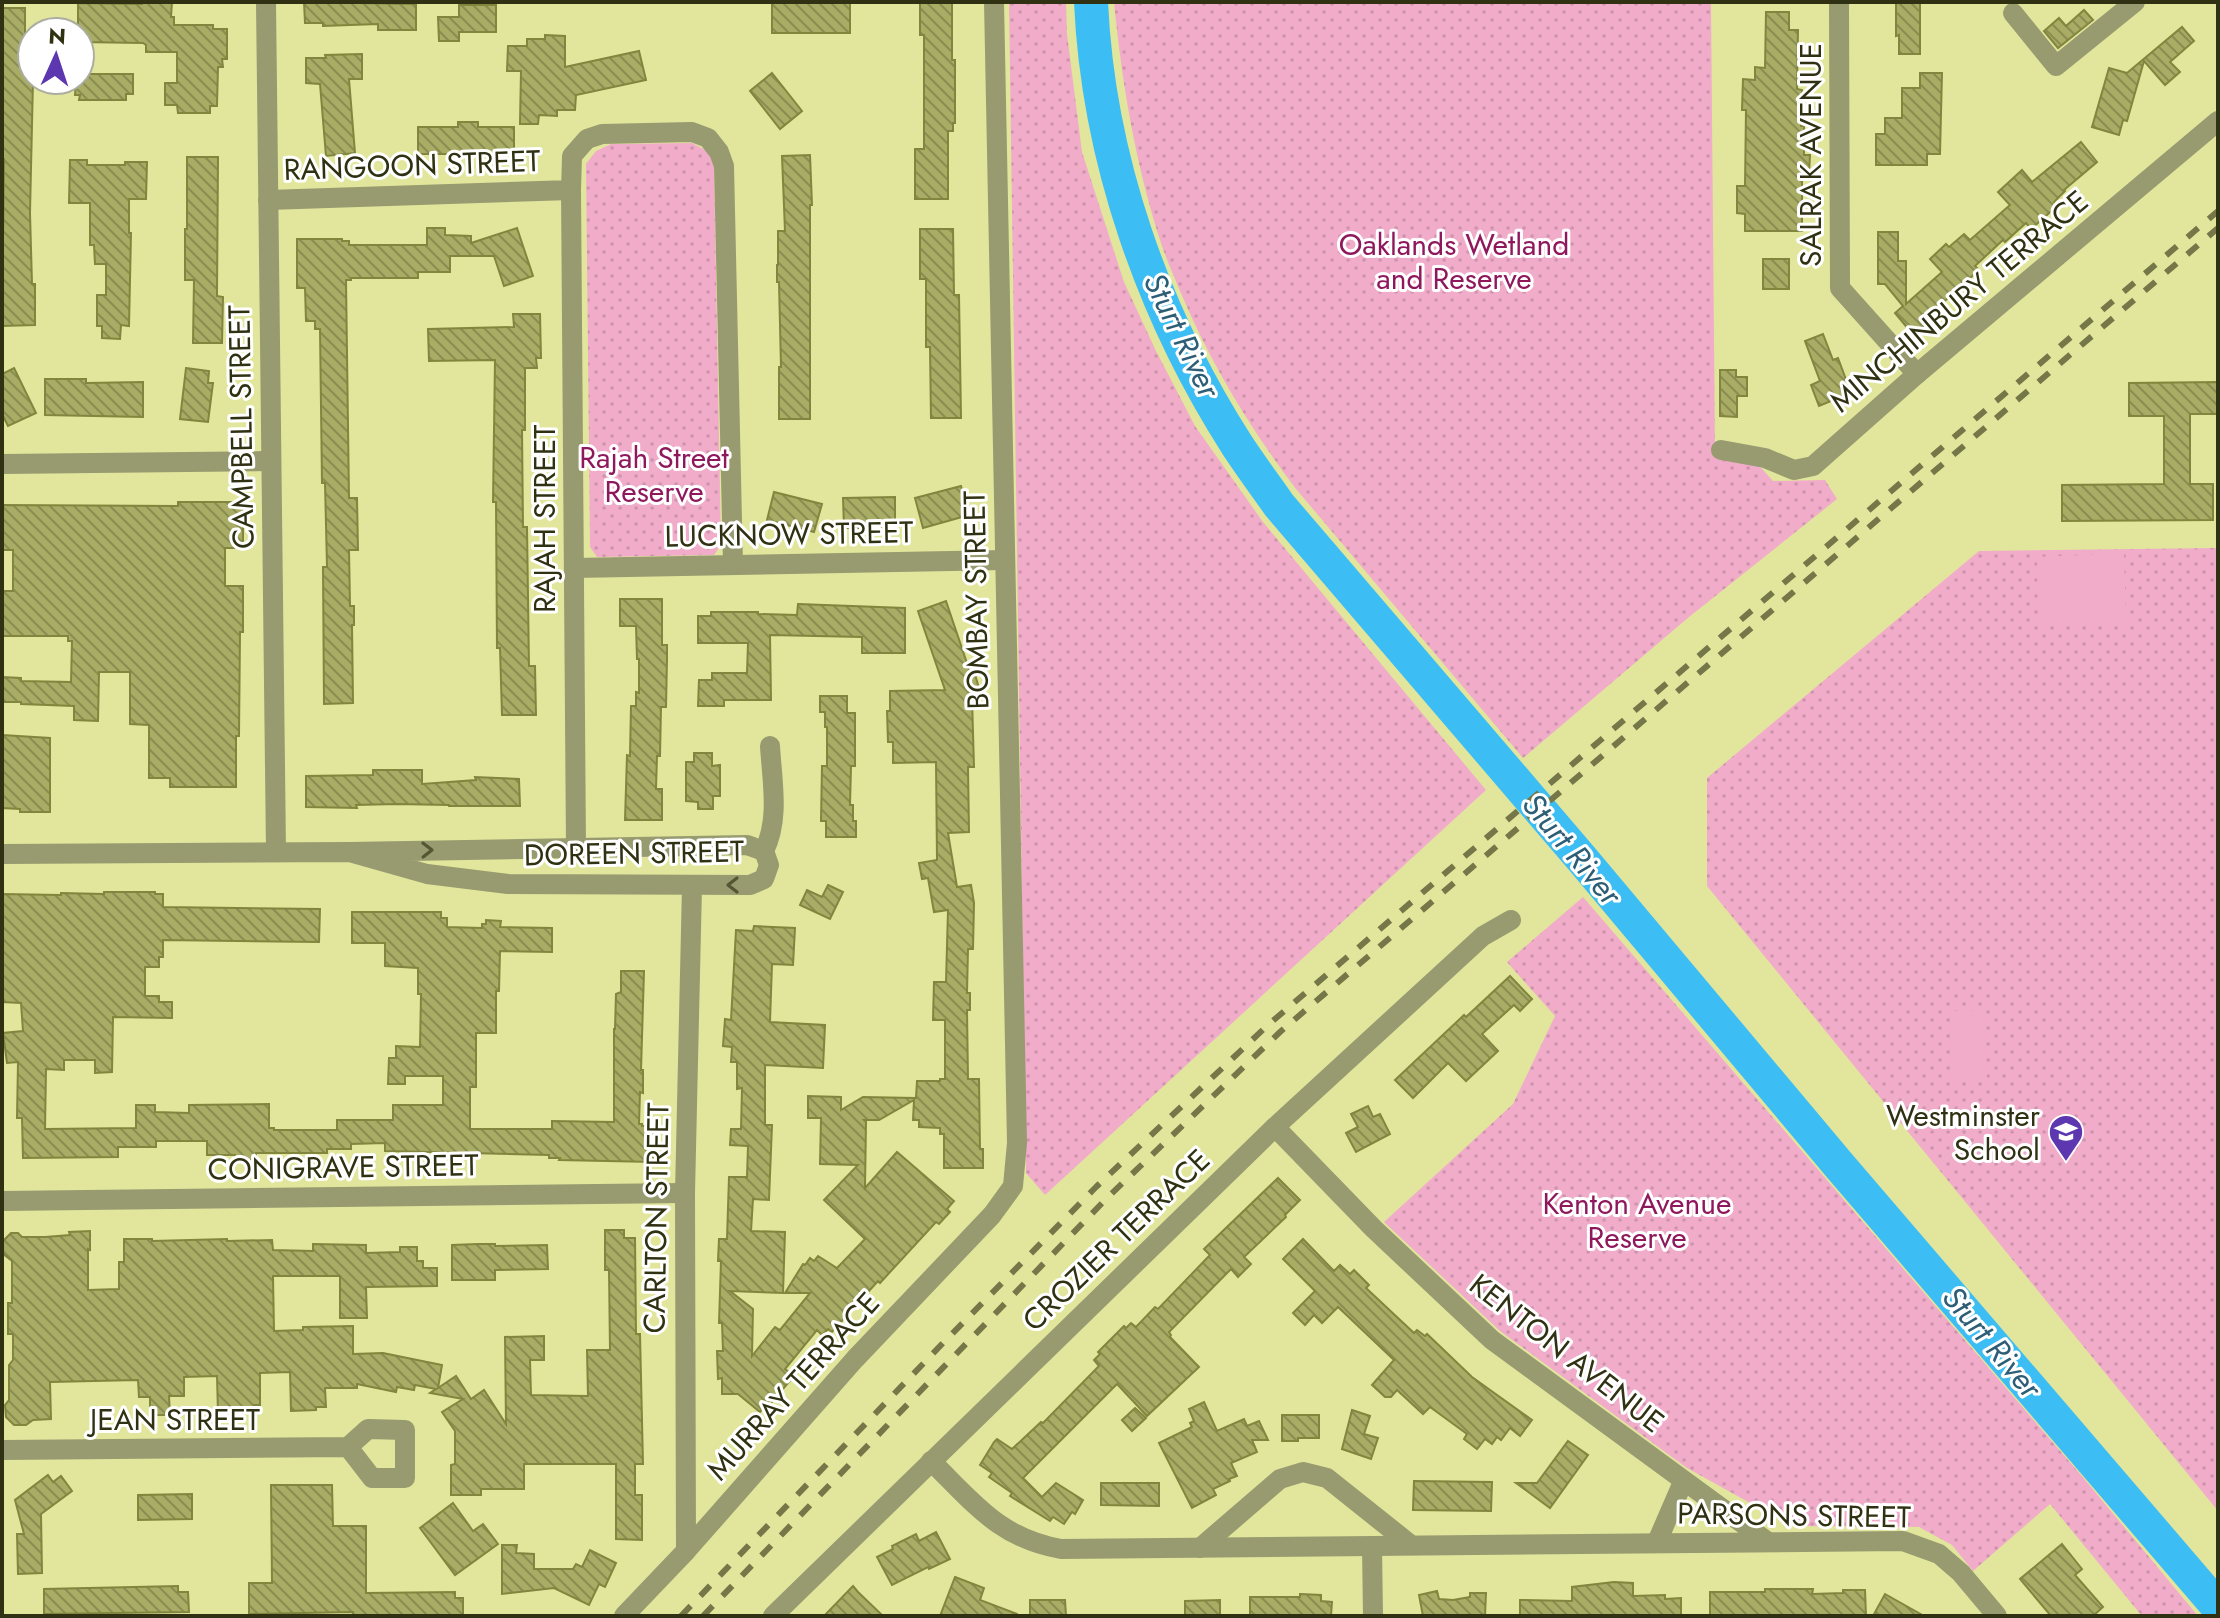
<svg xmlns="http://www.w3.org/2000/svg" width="2220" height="1618" font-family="Jost,sans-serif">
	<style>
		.grass { fill: url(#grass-dots) }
		.pitch { fill: #f1acca }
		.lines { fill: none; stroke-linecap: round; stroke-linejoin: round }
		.river { stroke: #3cbdf4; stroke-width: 34 }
		.building { fill: url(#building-back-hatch); stroke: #82853d; stroke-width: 2 }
		.minor { stroke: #979b6f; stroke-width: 20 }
		.rail { stroke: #757748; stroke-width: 6; stroke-dasharray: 14 14; stroke-linecap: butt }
		.oneway { stroke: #545633 }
		.labels { text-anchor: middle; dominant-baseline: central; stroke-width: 6; stroke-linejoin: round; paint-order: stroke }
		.street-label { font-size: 30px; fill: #303113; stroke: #fff }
		.park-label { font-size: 30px; fill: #8f175c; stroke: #fff }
		.poi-label { font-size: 30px; fill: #303113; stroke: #fff; text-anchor: end }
		.water-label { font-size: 32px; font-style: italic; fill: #2d5e76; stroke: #fff }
	</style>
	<defs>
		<pattern id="grass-dots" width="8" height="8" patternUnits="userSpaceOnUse" patternTransform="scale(2)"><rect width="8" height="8" fill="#f1acca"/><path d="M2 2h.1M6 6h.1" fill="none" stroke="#cf94ad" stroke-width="1.8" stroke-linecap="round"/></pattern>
		<pattern id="building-back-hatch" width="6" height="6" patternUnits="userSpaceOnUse" patternTransform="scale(2)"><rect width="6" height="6" fill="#a8ac64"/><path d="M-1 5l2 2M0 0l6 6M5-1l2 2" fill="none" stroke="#898d51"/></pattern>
	</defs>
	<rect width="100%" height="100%" fill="#e1e69c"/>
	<g class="grass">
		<path d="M1009,2H1066L1067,34L1082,152L1124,282L1156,351L1195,426L1263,522L1486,790L1045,1195L1026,1173Z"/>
		<path d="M1114,2H1711L1715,452L1754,460L1773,481L1825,480L1837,499L1689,617L1523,758L1296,489C1249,427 1210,362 1180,291C1174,276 1167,261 1162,246C1136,167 1122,85 1114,2Z"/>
		<path d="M692,143L709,152L714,167L721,545L714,555L597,557L590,547L586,164L596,151L611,144Z"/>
		<path d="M2218,548V1511L1707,886V778L1979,551Z"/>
		<path d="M1583,897L2081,1475L2198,1616H2142L2050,1504L1973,1571L1952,1545L1919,1527L1799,1526L1779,1519L1687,1468L1500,1331L1384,1222L1513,1104L1555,1016L1507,962Z"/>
	</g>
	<g class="pitch">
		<path d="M2124,553L2126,623L2038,626L2037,557Z"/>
		<path d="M1984,1010L1987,1081L1952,1082L1950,1011Z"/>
	</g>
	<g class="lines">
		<path class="river" d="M1091,2C1098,158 1153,314 1237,445C1250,465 1265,485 1279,505L1582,859L1838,1164L2218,1607"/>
	</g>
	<g class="building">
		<path d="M142,2H172L171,17H174V25H213V29H227V59H222L223,67H218L217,106H210V113H178L177,105H165V83H177V52H146V45L143,43L80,42V32H78V3L142,4Z"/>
		<path d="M304,2L416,4V30H378V24L323,26V23H305Z"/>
		<rect x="772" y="2" width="78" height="31"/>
		<path d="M920,2H952V60H955V123H953V131H948V199H915V149H924V35H920Z"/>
		<path d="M1896,2H1920V54H1899V35L1896,36Z"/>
		<path d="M459,5H496V32H459V41H439L438,17H459Z"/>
		<path d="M2,8H25V75H32L33,80L30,213L32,284H35V325L2,326L4,159H2Z"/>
		<path d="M2084,10L2093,20L2058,48L2044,31L2059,18L2066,26Z"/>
		<path d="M1766,12H1789V30H1798L1797,89L1802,90L1801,126H1804V155H1810L1809,174L1802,173V231H1745V214L1737,213V186H1745L1746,110H1742L1743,79L1755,80V67L1765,68Z"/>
		<path d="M2182,27L2194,41L2170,62L2180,72L2165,85L2144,61L2127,121L2123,120L2119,135L2092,127L2109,68L2127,73Z"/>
		<path d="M545,35L565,36V67L639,51L646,80L576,95L575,110H557V116L539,115L538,124H520L521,71H507L508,46H527V39H545Z"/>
		<path d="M362,54V79H349L355,153L326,156L320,84L306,83V58H326L325,55Z"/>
		<path d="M772,73L802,111L780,129L750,91Z"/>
		<path d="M1920,73H1942L1940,154H1927V165H1876V134H1885V118H1902V88H1920Z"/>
		<path d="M80,74H133V94H126V100H79L80,95H75L76,80H80Z"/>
		<path d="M458,122H478V127H514V154H418V127H458Z"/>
		<path d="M2081,142L2097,162L2064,190L2065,191L2054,202L2057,206L2031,229L2026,223L2005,242L2003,240L1975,266L1979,270L1937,308L1939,310L1929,319L1931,323L1915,337L1895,313L1903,306L1885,284H1878V232H1898V261H1906V304L1942,272L1930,259L1946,244L1949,247L1964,234L1970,240L2010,205L1998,192L2022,170L2032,182Z"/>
		<path d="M810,155L812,205H810V419H779V367H781L779,282H777V265H778V231H785L782,156Z"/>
		<path d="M187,157H218L217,296L223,297L222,343H193L194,280H185V229H187Z"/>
		<path d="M70,160H87V165H125V162H147L146,199H129V233H131L129,326L121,325L120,339L102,338V326H97V295H106V264H95L94,245H90V203H69Z"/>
		<path d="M427,228H445V235L471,236V243L517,228L533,276L504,286L494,256H450V272H418V278H351V280H346L349,498H357L358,550H349L350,606H354V625H352L353,703L324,704L323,567H327L325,483H322L320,329H315V321H306L305,288H297V239H342V241H349V245H427Z"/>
		<path d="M920,229H953L954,295H959L961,418H931L930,347H926V279H920Z"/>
		<rect x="1763" y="259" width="26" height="30"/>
		<path d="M513,314H540L541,358H536L537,368H525V430H522L523,527H527L529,666H535L536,715H502L500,648H497L496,502H493L495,360L429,361L428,329L514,327Z"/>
		<path d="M1823,334L1833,360L1838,358L1851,393L1819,406L1811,385L1820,381L1805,341Z"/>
		<path d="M14,368L36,413L8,426L2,414V374Z"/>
		<path d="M186,368L209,371L208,383H213L208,422L180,419Z"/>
		<path d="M1720,370H1736V377H1747V396H1737V417L1720,416Z"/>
		<path d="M45,379H86V383L143,382V417L45,415Z"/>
		<path d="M2218,382V414H2190V484H2213V520L2062,521V485L2164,484V416H2129V383Z"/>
		<path d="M961,486L969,515L923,528L915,498Z"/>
		<path d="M774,492L822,504L814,532L767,520Z"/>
		<path d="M895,497V528H844L843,498Z"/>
		<path d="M178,502H243V548H225V586H243V632H240L239,736H236V787H170V778H149V725L130,724V672H99L98,721L74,720V706L21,704V702H2V677L21,678V681L71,682L72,641H68V636H2V591H13V550H2V505L178,506Z"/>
		<path d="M620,599H662V645H667V659L666,707H661L660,756H657L656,789H662V820H625L627,755L630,756L631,706H636V692L639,693V659H637L636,626H620Z"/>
		<path d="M946,601L970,672L974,671L981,695L972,698L974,767H968L969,832L948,833L957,887L971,885L974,903L973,949H968L967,993H970V1010H967L968,1079H979L980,1149H983V1168H944V1134H940V1128L919,1127V1120H913L914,1100L879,1120H864L866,1122L865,1188L897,1152L954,1201L947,1209L950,1212L939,1224L936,1222L880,1283L878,1281L832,1332L828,1329L822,1335L817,1330L785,1369L794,1376L772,1402L770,1400L760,1412L738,1394H722V1378L718,1379L717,1351H723L722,1323H719L721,1261H718L719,1239H727L729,1177H747L748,1146L730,1145L731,1129H741L742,1088L737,1089V1062H731L732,1047L723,1046L725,1019L731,1020L736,930L753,931L754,926L795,928L793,965L772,964L770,1022L825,1025L823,1068L765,1065V1125H772L769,1200L753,1199L751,1231L785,1232L783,1293L730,1291L753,1309L752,1356L775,1327L780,1330L810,1293H785L803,1264L805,1265L810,1258L814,1261L818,1256L837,1268L865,1239L824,1200L858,1165L820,1164L821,1118H808V1096L841,1097V1110L863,1097L916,1098L917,1081H940V1079H945V1020H933L934,982H946L948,910L934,912L928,878L922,879L919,863L937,860L936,762L893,763V742H888L887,711H890V691L945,690L918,611Z"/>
		<path d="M798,604L905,608V653H862V637L770,635L771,700H724V706H698L699,680H712V673H747L748,643H698V616H711V612H758V614L797,615Z"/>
		<path d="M820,696H847V713H855V766H851L850,805H853V821H856V837H826V821H821L822,766H827V727H825V712H820Z"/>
		<path d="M2,735L50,738V812H20V809L2,808Z"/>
		<path d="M694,753H712V766L720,765V796H713V809H698V802L686,801V762H694Z"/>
		<path d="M373,770H422V784L476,780L475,777L519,779L520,806H449V805L396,804L356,805L357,808L306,807V776L373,775Z"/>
		<path d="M828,885L843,892L830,919L800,905L807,890L822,897Z"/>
		<path d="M104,892H155V894H163V907L320,909L319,942L163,940V957H159V967H145V996H159V1002H172V1018L113,1017L112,1072L95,1073V1060H64V1070L46,1069L45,1129L136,1128V1105H155V1112L189,1113V1105L269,1104V1128H274V1130H337V1120H393V1105H443V1076H405V1084H388L389,1058H396V1046L420,1047L421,994H418V968L385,966V943H352V912H441V918H447V927L482,928V924H486V920L501,921L500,927L552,928V952L500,951L499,991H496V1033H476V1087H470V1129H552V1121L614,1122V1029H615L616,994L621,992V971H644L641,1070H643V1093L640,1092L639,1124H642V1126H651L650,1133H659V1147L654,1148V1162L559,1160L560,1158H549V1155L385,1151V1143L351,1144V1149H327V1153H256V1160H235V1155H207V1141H156V1147H118V1157L23,1158L22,1118H17L18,1062L7,1063L3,1033L23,1031L21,1003L2,1002V894L61,895V893L104,894Z"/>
		<path d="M1510,976L1532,999L1520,1011L1514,1005L1482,1034L1498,1051L1466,1081L1448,1063L1413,1098L1395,1080L1464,1015L1466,1017Z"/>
		<path d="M1368,1106L1373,1117L1380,1114L1390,1134L1356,1152L1346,1133L1358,1127L1351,1114Z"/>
		<path d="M1278,1178L1300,1200L1285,1215L1286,1217L1244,1257L1251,1264L1238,1277L1231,1269L1169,1332L1171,1335L1170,1337L1199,1367L1147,1416L1117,1384L1023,1478L1042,1497L1056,1483L1083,1500L1075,1514L1072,1512L1064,1524L1053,1517L1050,1521L1010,1496L1012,1493L989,1477L992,1473L980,1465L994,1442L997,1439L1012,1449L1041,1422L1043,1423L1099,1366L1094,1360L1100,1354L1098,1352L1124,1326L1126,1328L1131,1323L1136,1327L1155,1307L1158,1309L1210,1255L1204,1249Z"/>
		<path d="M605,1230H624V1238H635L636,1334H640L643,1464H635V1495H642V1540L616,1539V1464H524V1489H481V1495H451V1465L455,1464V1431L442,1412L463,1399L430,1393L436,1389L415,1385L414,1390L397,1387L396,1392L357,1384V1388H325L326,1407H316V1410L291,1411L290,1372L260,1373V1405H254V1412L218,1413L217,1376L184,1377V1396H169L170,1415H150V1397H139L138,1380L50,1382L51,1419L33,1420L26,1425H14L6,1417L5,1405L9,1400V1365L13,1360V1334H8V1303H12V1261L2,1253L3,1241L11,1233H18L22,1237H45L70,1235L69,1232L90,1231V1250L88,1249V1290L119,1289V1262H124V1239H152V1241L227,1239V1241L272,1240L273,1250L313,1251V1244L366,1245V1253L400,1252V1247H417V1261H423V1268H437V1286L366,1287L367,1318H340V1276H273L274,1331L303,1330V1327L353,1326V1354L383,1353L442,1365L438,1388L456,1376L471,1399L484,1390L506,1424L505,1337L544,1336V1360H530L531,1395L588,1396L587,1350H610L609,1270H605Z"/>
		<path d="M1303,1239L1334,1271L1340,1265L1350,1274L1354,1270L1369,1285L1366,1288L1414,1333L1417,1330L1425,1336L1427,1334L1472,1377L1532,1420L1520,1436L1510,1428L1501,1440L1497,1437L1492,1444L1485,1439L1477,1449L1464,1439L1467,1434L1430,1407L1423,1414L1397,1390L1391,1397H1385L1372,1385L1394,1360L1338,1307L1322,1323L1314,1315L1305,1325L1293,1313L1315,1291L1283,1259Z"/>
		<path d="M478,1244H495V1246L547,1245L548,1269L495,1270V1280H452V1245Z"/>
		<path d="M1204,1402L1217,1431L1244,1419L1247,1426L1259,1421L1268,1440H1252L1257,1452L1231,1463L1237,1476L1229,1479L1230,1481L1213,1489L1216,1495L1192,1508L1159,1443L1192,1427L1190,1423L1194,1421L1189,1409Z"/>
		<path d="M1135,1408L1146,1418L1132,1431L1122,1420Z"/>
		<path d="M1352,1410L1370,1416L1364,1434L1378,1438L1371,1459L1342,1449Z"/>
		<path d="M1282,1415H1319V1438H1298V1441H1282Z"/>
		<path d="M1568,1441L1588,1455L1550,1508L1516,1483H1537Z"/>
		<path d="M48,1475L53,1482L61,1476L72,1491L41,1514L42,1573L18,1574L17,1534H24L15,1500Z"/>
		<path d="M1414,1481L1492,1482L1491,1511L1413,1510Z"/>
		<path d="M1101,1483H1159V1506L1101,1505Z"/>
		<path d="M271,1485H332L333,1526H366V1593L455,1592V1598H463V1616H353V1612L249,1614V1583H272Z"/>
		<path d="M192,1494V1519L138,1520V1495Z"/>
		<path d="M453,1503L473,1531L483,1524L498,1544L455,1575L420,1528Z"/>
		<path d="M936,1532L950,1559L929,1569L928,1567L892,1585L877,1557L893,1549L892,1546L916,1534L919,1541Z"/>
		<path d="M2062,1544L2082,1569L2075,1575L2103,1607L2093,1616H2051L2020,1579Z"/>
		<path d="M502,1545H517L516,1553L534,1554V1569H573L576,1564L582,1567L590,1550L616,1563L605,1587L599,1584L589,1605L554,1588L502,1594Z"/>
		<path d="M955,1577L984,1588L980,1600L1017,1614V1616H940Z"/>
		<path d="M1614,1582L1633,1583V1596L1665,1595V1599L1681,1598V1616H1520V1600L1572,1601V1587Z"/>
		<path d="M178,1586V1592H188L189,1612L44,1614V1589Z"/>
		<path d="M853,1586L858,1592L883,1616H824Z"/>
		<path d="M1765,1589H1813L1812,1594L1843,1593V1590H1865L1866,1616H1710V1592H1765Z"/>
		<path d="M1437,1591L1439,1599L1453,1600L1470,1597V1593H1486L1485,1616H1423L1419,1595Z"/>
		<path d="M1300,1594L1321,1595V1601L1332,1602L1331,1616H1250V1597H1300Z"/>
		<path d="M1885,1594L1924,1616H1873Z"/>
		<path d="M1030,1600H1065L1066,1616H1030Z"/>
		<path d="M1220,1600V1616H1185V1601Z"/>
	</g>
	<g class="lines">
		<g class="minor">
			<path d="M266,2L276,852"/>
			<path d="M1839,2L1840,288L1917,374"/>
			<path d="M2013,13L2056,66L2135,2"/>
			<path d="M571,190L576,848"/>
			<path d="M268,200L571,190L572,156L587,139L602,134L692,132L708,138L719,152L724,166L733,565"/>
			<path d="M1721,450L1765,458L1794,470L1813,466L1917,374L2218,121"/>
			<path d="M2,464L271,461"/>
			<path d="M574,568L1005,560"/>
			<path d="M764,851C780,819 772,781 770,746"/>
			<path d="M2,854L349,852L747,845L764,851L769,865L764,879L750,885L508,884L427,874L349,852"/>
			<path d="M1275,1127L1374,1229L1492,1340L1768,1542"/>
			<path d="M2,1201L685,1193"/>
			<path d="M2,1450L348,1447L368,1429L405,1430V1478H372L348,1447"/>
			<path d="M931,1461C974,1503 999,1538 1061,1549L1903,1541L1939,1554L1961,1573L1997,1616"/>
			<path d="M1657,1542L1683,1482"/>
			<path d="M1372,1546L1373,1616"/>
			<path d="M1200,1548L1280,1479L1303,1472L1327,1478L1411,1545"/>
			<path d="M686,1551L685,1193L692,886"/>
			<path d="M624,1616L686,1551L855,1359L992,1215L1013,1186L1017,1143L994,2"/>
			<path d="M773,1616L1275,1127L1483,936L1511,920"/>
		</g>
		<g class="rail">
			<path d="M681,1616L943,1343L1096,1187L1268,1025L2218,211"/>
			<path d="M703,1616L1106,1199L1280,1032L2218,228"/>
		</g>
	</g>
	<defs><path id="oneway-chevron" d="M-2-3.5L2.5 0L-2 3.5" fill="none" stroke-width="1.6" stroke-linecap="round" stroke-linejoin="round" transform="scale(2)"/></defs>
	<g class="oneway">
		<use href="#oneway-chevron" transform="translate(427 850) rotate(-1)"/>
		<use href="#oneway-chevron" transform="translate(733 885) rotate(180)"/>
	</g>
	<defs>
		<symbol id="school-pin" viewBox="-11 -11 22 30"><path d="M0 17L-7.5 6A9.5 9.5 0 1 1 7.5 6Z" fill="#5c37af" stroke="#fff"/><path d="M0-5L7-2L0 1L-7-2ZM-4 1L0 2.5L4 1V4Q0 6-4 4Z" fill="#fff"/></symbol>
	</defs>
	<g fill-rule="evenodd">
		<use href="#school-pin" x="2046" y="1112" width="40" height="54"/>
	</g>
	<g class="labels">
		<g class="street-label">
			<text transform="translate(1810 155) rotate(-90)">SALRAK AVENUE</text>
			<text transform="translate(412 165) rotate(-2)">RANGOON STREET</text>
			<text transform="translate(1959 301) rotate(-40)">MINCHINBURY TERRACE</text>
			<text transform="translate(241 427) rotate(-91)">CAMPBELL STREET</text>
			<text transform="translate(544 519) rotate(-90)">RAJAH STREET</text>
			<text transform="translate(789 534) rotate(-1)">LUCKNOW STREET</text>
			<text transform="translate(976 600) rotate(-91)">BOMBAY STREET</text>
			<text transform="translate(634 853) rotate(-1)">DOREEN STREET</text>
			<text transform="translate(343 1167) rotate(-1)">CONIGRAVE STREET</text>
			<text transform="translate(656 1218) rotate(-89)">CARLTON STREET</text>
			<text transform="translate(1116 1240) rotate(-44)">CROZIER TERRACE</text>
			<text transform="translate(1567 1353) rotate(38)">KENTON AVENUE</text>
			<text transform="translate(793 1386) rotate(-48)">MURRAY TERRACE</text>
			<text x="175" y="1419">JEAN STREET</text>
			<text transform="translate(1794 1515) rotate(1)">PARSONS STREET</text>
		</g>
		<g class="park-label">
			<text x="1454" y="244">Oaklands Wetland<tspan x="1454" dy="34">and Reserve</tspan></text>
			<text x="654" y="457">Rajah Street<tspan x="654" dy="34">Reserve</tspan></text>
			<text x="1637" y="1203">Kenton Avenue<tspan x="1637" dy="34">Reserve</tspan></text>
		</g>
		<g class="poi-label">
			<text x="2040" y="1115">Westminster<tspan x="2040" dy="34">School</tspan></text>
		</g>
		<g class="water-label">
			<text transform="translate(1182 335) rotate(64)">Sturt River</text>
			<text transform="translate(1572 849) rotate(50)">Sturt River</text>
			<text transform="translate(1992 1342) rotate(50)">Sturt River</text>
		</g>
	</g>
	<rect width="2220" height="1618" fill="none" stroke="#303113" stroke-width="8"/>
	<g transform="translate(56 56) rotate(3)"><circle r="38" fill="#ffffff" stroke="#acada1" stroke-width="2"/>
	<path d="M0-6L14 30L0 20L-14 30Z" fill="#5c37af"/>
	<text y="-12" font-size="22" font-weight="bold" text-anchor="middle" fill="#303113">N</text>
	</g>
</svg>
